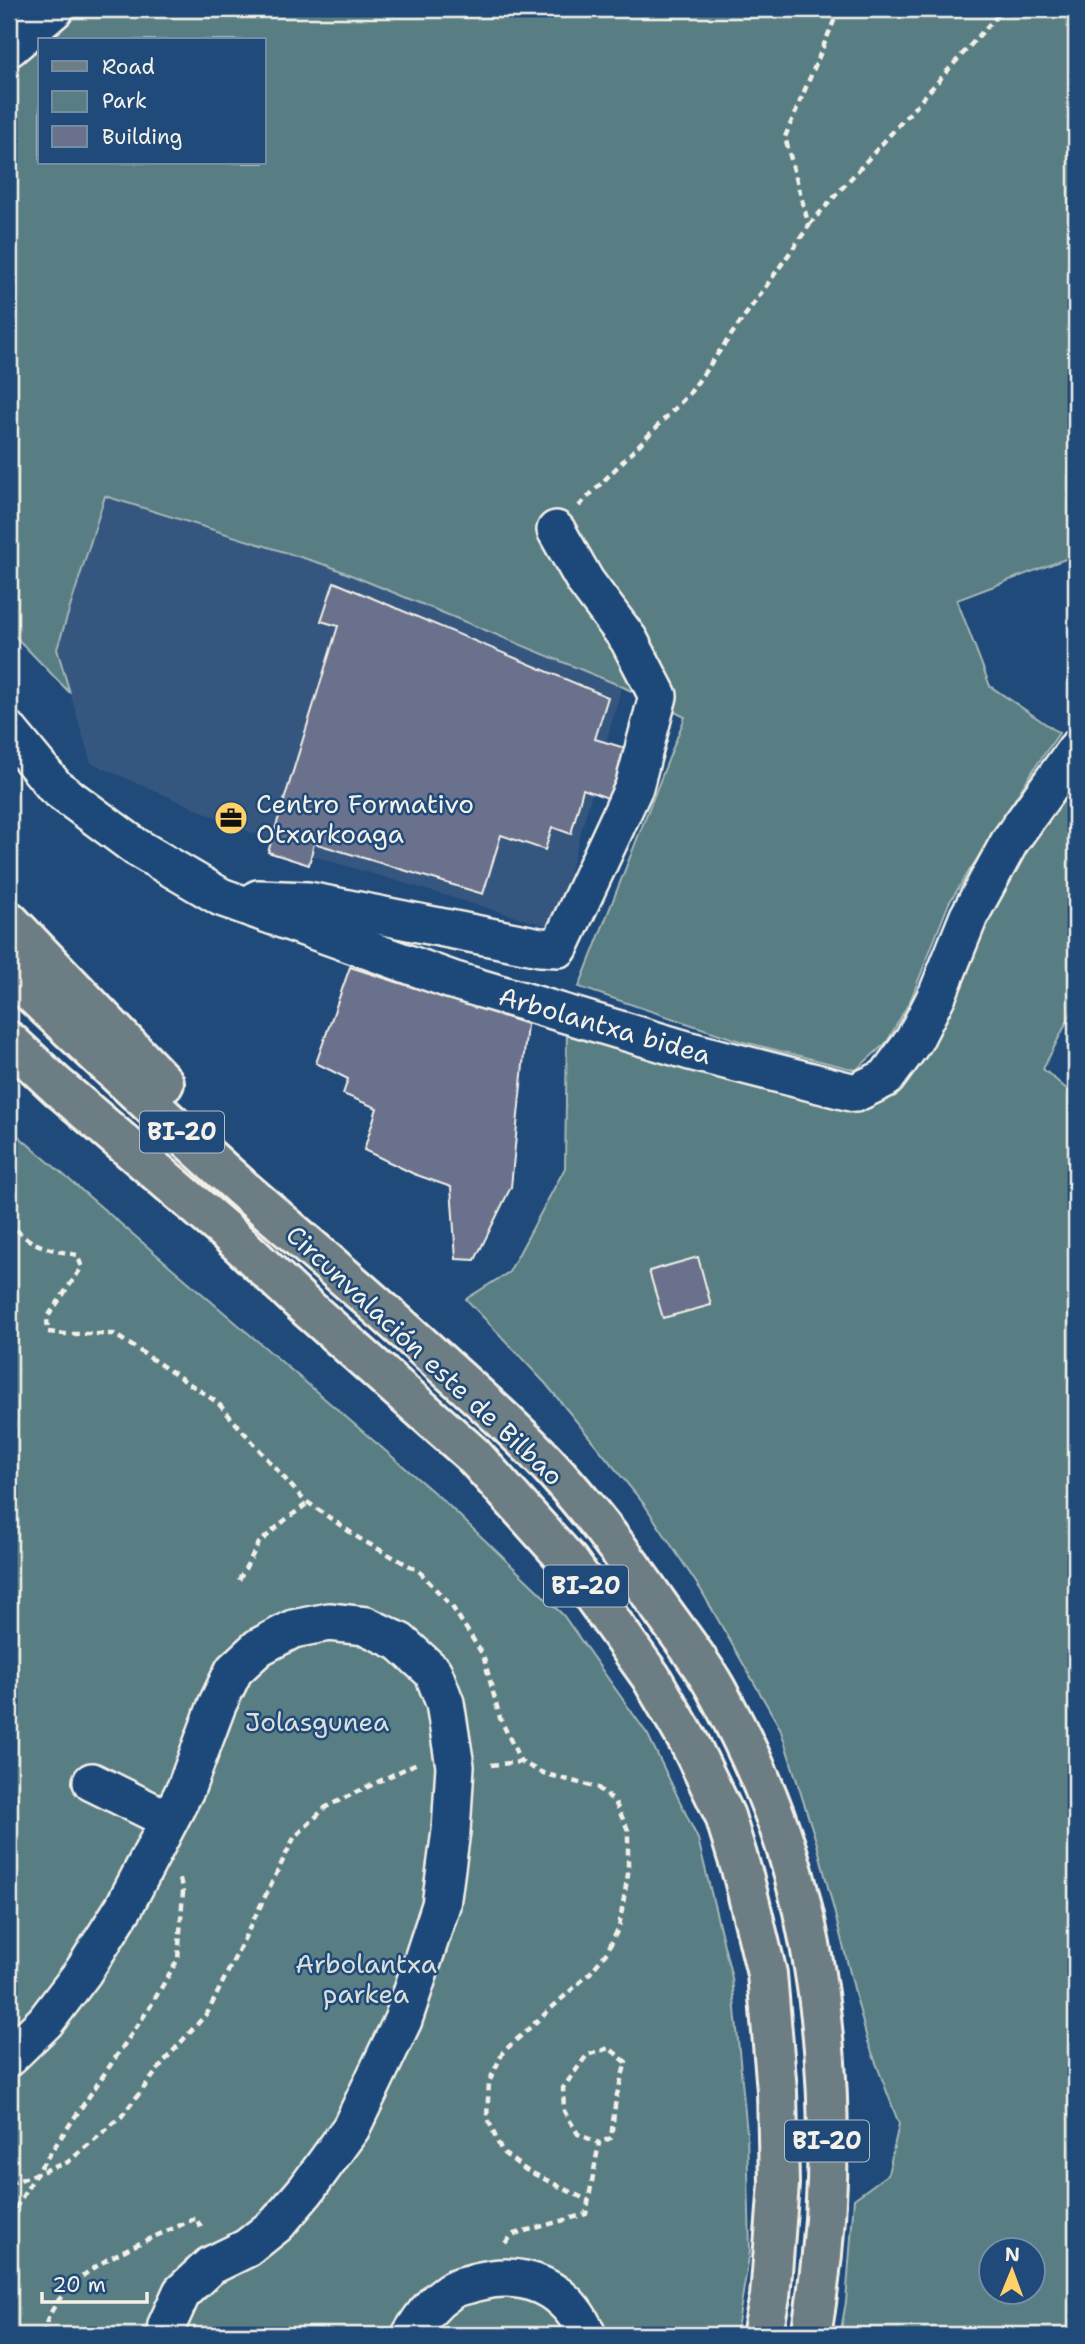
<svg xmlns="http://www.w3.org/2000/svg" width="1085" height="2344" font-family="'Shantell Sans',sans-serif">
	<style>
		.built { fill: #36567f }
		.green { fill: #587d83; stroke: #a6b7b6; stroke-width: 2; fill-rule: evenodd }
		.building { fill: #6a718c; stroke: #f4f1e8; stroke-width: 2 }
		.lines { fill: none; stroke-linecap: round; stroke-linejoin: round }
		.minor-casing { stroke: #f4f1e8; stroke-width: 42 }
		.major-casing { stroke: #f4f1e8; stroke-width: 44 }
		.path { stroke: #f4f1e8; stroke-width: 4.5; stroke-dasharray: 7 5; stroke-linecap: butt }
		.minor { stroke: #1f4a7a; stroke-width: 37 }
		.major { stroke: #6d7d84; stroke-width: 38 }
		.labels { text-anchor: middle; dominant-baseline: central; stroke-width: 5; stroke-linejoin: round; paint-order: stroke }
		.shield { fill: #1f4a7a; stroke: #b4bfc7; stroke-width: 2 }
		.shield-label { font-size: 24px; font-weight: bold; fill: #f4f1e8 }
		.poi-label { font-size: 26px; fill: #f4f1e8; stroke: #1f4a7a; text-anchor: start }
		.street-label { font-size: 26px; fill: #f4f1e8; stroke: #1f4a7a }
		.park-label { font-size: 26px; fill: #dde0d9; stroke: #1f4a7a }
	</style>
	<rect width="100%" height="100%" fill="#1f4a7a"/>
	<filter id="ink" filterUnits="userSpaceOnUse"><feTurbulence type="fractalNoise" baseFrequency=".0143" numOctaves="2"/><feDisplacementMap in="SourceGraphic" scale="14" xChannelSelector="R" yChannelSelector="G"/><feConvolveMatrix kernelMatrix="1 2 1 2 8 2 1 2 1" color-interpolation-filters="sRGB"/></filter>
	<g filter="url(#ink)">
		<path class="built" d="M105,496L329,566L622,686L554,928L289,849L91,763L57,650Z"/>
		<g class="green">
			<path d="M9,9H1076V555L957,600L990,686L1059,733L1036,766L949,903L911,999L887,1042L856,1070L740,1041L579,987L685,717L621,686L329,566L105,496L57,649L70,693L9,630ZM40,40H264V163H40Z"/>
			<path d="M1076,768V1004L1043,1069L1076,1097V2335H840L846,2302L854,2199L888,2174L899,2124L867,2039L817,1844L780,1728L701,1590L644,1504L546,1384L466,1299L509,1272L565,1168L567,1029L751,1087L824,1105H859ZM990,2250H1032V2292H990Z"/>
			<path d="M9,1128L445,1502L563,1615L648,1735L698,1839L732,1978L747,2133L750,2251L736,2335H9Z"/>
		</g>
		<g class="building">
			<path d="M334,582L608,697L595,739L625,748L629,764L616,801L583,789L571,834L552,827L545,850L501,835L483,894L314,843L309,865L268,852L338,626L321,621Z"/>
			<path d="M350,967L527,1024L511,1187L475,1260L456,1259L451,1187L414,1174L364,1150L377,1108L343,1094L348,1079L316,1063Z"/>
			<path d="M698,1257L711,1305L663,1318L649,1271Z"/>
		</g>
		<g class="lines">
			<defs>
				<g id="minor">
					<path d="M9,48L55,9"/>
					<path d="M9,731L55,787L136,847L221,897L452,980L690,1051L855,1093L886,1078L914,1040L938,993L969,916L1010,841L1076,749"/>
					<path d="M258,899L308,901L540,947L559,948L634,787L658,696L629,640L585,581L556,530"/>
					<path d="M92,1782L169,1820"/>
					<path d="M9,2057L45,2022L83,1972L124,1907L186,1788L217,1705L234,1670L259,1647L293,1629L329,1622L366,1626L400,1642L433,1672L445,1703L455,1766L451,1831L441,1905L403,2020L351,2128L306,2190L277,2224L247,2248L210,2266L182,2292L167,2325L165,2335"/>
					<path d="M411,2335C422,2317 432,2303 450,2291C457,2286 468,2285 476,2282C525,2269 567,2288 587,2335"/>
				</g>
				<g id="major">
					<path d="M9,921L164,1083"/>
					<path d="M9,972C87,1045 164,1119 244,1190C312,1249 380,1307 446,1368C484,1402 522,1436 556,1473C594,1515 627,1559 659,1606C678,1633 700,1660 716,1689C744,1740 770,1796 787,1851C834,2006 838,2177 811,2335"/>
					<path d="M9,1041L57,1086L228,1233L304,1305L473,1455L569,1562L651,1677L691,1746L725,1816L744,1879L767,1974L777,2091L779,2184L770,2297L762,2335"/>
				</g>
			</defs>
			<use href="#minor" class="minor-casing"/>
			<use href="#major" class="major-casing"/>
			<g class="path">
				<path d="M809,225L1003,9"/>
				<path d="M579,506L689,394L809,226L785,137L839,9"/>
				<path d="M9,1220C24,1245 51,1250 77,1255L82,1267L47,1318L48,1332L65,1334H114L217,1402L303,1499L360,1539L419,1571L453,1608L483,1655L500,1718L521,1762L543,1773L598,1788L615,1802L628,1830V1874L619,1927L607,1952L590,1973L503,2052L489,2082L487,2117L502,2152L526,2170L589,2201"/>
				<path d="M239,1580L259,1543L284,1521L308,1503"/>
				<path d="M491,1765L521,1762"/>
				<path d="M9,2184L68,2162L121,2117L167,2058L208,2012L294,1838L326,1807L419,1762"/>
				<path d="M9,2219L36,2174L150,2007L178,1959L183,1892L180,1879"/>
				<path d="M505,2243L514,2234L586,2214L599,2143L578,2134L564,2111L563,2088L587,2055L609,2048L626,2062L616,2098L611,2138L599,2143"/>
				<path d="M43,2335C56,2269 142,2244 196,2218L202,2230"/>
			</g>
			<use href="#minor" class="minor"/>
			<use href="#major" class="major"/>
		</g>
	</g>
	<defs>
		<symbol id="office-disc" viewBox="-11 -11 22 22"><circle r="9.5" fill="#ffd166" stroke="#1f4a7a"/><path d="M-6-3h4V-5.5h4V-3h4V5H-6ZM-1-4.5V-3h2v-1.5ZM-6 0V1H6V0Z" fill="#111"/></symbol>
	</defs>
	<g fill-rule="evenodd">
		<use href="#office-disc" x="212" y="799" width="38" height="38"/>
	</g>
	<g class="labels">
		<g class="shield">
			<rect x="140" y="1111.5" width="84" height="41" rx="5"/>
			<rect x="544" y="1565.5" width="84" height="41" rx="5"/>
			<rect x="785" y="2120.5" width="84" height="41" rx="5"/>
		</g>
		<g class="shield-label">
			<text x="182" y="1132">BI-20</text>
			<text x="586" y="1586">BI-20</text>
			<text x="827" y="2141">BI-20</text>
		</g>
		<g class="poi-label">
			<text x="256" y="803">Centro Formativo<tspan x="256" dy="30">Otxarkoaga</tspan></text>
		</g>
		<g class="street-label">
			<text transform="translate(605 1025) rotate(16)">Arbolantxa bidea</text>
			<text transform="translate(425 1355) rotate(43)">Circunvalación este de Bilbao</text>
		</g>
		<g class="park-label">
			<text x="317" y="1721">Jolasgunea</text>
			<text x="366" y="1963">Arbolantxa<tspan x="366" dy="30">parkea</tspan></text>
		</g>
	</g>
	<rect width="1085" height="2344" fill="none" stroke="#1f4a7a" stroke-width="35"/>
	<rect x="18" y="18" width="1050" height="2309" fill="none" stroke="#f4f1e8" stroke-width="2.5" filter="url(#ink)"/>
	<rect x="38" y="38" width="228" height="126" fill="#1f4a7a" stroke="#748da6" stroke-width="2"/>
	<rect x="52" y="61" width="35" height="10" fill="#6d7d84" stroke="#748da6" stroke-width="2"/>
	<text x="102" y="74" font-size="21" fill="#f4f1e8">Road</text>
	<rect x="52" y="91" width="35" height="21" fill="#587d83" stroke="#748da6" stroke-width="2"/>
	<text x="102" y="108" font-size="21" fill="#f4f1e8">Park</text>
	<rect x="52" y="126" width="35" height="21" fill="#6a718c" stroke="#748da6" stroke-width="2"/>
	<text x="102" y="144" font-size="21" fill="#f4f1e8">Building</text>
	<g transform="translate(1012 2271) rotate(1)"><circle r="33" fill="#1f4a7a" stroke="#748da6" stroke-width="2"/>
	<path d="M0-5L12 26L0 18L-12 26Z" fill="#ffd166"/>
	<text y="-10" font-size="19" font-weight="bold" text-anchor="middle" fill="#f4f1e8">N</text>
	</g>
	<path d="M42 2292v10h105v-10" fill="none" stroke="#f4f1e8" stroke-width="3.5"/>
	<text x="52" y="2292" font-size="21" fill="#f4f1e8" stroke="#1f4a7a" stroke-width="5" paint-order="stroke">20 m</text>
</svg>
